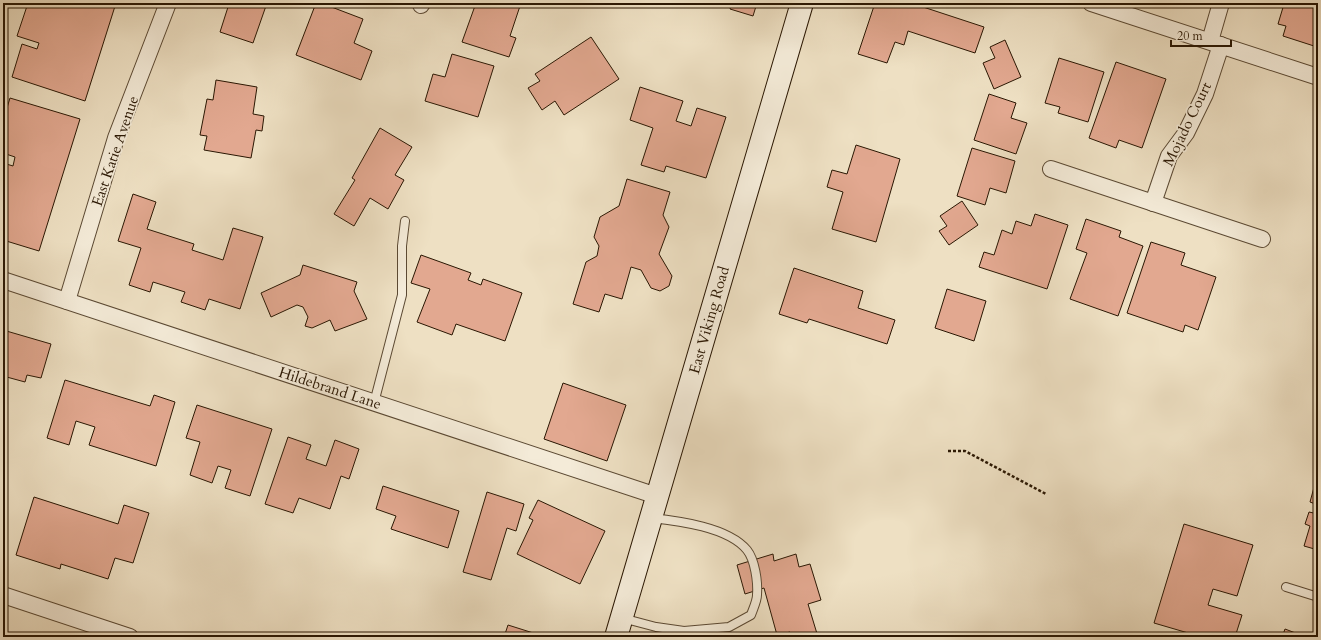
<svg xmlns="http://www.w3.org/2000/svg" width="1321" height="640" font-family="Cardo,serif">
	<style>
		.building { fill: #e2a890; stroke: #2a1703 }
		.lines { fill: none; stroke-linecap: round; stroke-linejoin: round }
		.lane-casing { stroke: #5b4933; stroke-width: 10 }
		.street-casing { stroke: #5b4933; stroke-width: 18 }
		.secondary-casing { stroke: #2a1703; stroke-width: 24 }
		.path { stroke: #2a1703; stroke-width: 2.5; stroke-dasharray: 3 2; stroke-linecap: butt }
		.lane { stroke: #f4ebd8; stroke-width: 8 }
		.street { stroke: #f4ebd8; stroke-width: 16 }
		.secondary { stroke: #f4ebd8; stroke-width: 22 }
		.labels { text-anchor: middle; dominant-baseline: central; stroke-width: 3.5; stroke-linejoin: round; paint-order: stroke }
		.street-label { font-size: 15px; fill: #2a1703; stroke: #f4ebd8 }
	</style>
	<rect width="100%" height="100%" fill="#eee0c3"/>
	<filter id="stains"><feTurbulence type="fractalNoise" baseFrequency=".005" numOctaves="4"/><feColorMatrix values="0 0 0 0 .2 0 0 0 0 .09 0 0 0 0 .02 0 0 0 .5 -.17"/></filter>
	<radialGradient id="worn" r=".72"><stop offset=".6" stop-color="#630" stop-opacity="0"/><stop offset="1" stop-color="#630" stop-opacity=".3"/></radialGradient>
	<g class="building">
		<path d="M28,3H116L85,101L12,77L22,44L37,49L39,43L17,36Z"/>
		<path d="M216,3H267L253,43L220,32L228,7Z"/>
		<path d="M316,3H321L363,19L354,43L372,51L361,80L296,55Z"/>
		<path d="M347,3H358L357,6Z"/>
		<path d="M476,3H521L510,36L516,38L509,57L462,42Z"/>
		<path d="M732,3H757L753,16L730,9Z"/>
		<path d="M875,3H911L984,27L975,53L908,31L904,45L895,42L887,63L858,54Z"/>
		<path d="M1281,3H1318V37L1314,46L1283,36L1286,26L1278,24L1284,4Z"/>
		<path d="M591,37L619,79L564,115L555,101L542,110L528,88L540,81L535,74Z"/>
		<path d="M1005,40L1021,77L994,89L983,63L995,58L990,47Z"/>
		<path d="M452,54L494,66L478,117L425,101L433,74L445,77Z"/>
		<path d="M1059,58L1104,72L1088,122L1058,113L1060,107L1045,103Z"/>
		<path d="M1116,62L1166,79L1142,148L1119,140L1116,148L1089,138Z"/>
		<path d="M216,80L257,87L253,114L264,116L262,131L256,130L251,158L204,150L207,136L200,135L207,99L213,100Z"/>
		<path d="M640,87L683,101L676,121L691,126L697,108L726,117L706,178L666,166L664,172L641,165L653,128L630,120Z"/>
		<path d="M989,94L1016,103L1011,118L1027,123L1016,154L974,140Z"/>
		<path d="M10,98L80,119L39,251L3,240V163L13,166L15,157L3,153V121Z"/>
		<path d="M380,128L412,147L395,175L404,180L388,209L370,198L354,226L334,214L355,180L352,178Z"/>
		<path d="M856,145L900,159L876,242L832,229L843,192L827,187L832,170L847,174Z"/>
		<path d="M972,148L1015,161L1006,193L990,188L985,205L957,196Z"/>
		<path d="M627,179L670,192L663,215L669,227L659,254L672,276L669,286L660,291L651,288L641,270L631,267L622,299L605,294L599,312L573,304L586,262L597,256L599,246L594,237L600,217L619,206Z"/>
		<path d="M133,194L156,202L147,229L194,244L192,250L223,260L233,228L263,237L240,309L209,299L205,310L181,302L185,292L153,282L150,292L129,285L141,248L118,241Z"/>
		<path d="M962,201L978,225L949,245L939,231L947,226L940,216Z"/>
		<path d="M1035,214L1068,225L1047,289L979,267L984,252L994,255L1002,230L1012,234L1016,221L1031,226Z"/>
		<path d="M1086,219L1121,231L1119,237L1143,246L1118,316L1070,299L1087,253L1076,249Z"/>
		<path d="M1151,242L1185,253L1181,265L1216,277L1198,330L1185,325L1183,332L1127,313Z"/>
		<path d="M421,255L471,273L468,280L481,285L483,279L522,293L505,341L456,324L452,335L417,322L430,289L411,283Z"/>
		<path d="M303,265L357,282L354,291L367,319L335,331L330,320L312,328L305,326L308,317L303,307L297,305L271,317L261,293L300,275Z"/>
		<path d="M794,268L863,291L858,308L895,320L887,344L809,319L807,323L779,314Z"/>
		<path d="M947,289L986,301L974,341L935,328Z"/>
		<path d="M3,330L51,344L41,378L27,375L25,382L3,376Z"/>
		<path d="M65,380L150,406L154,395L175,402L156,466L89,445L95,427L76,421L69,445L47,438Z"/>
		<path d="M563,383L626,405L607,461L544,439Z"/>
		<path d="M197,405L272,429L250,496L225,488L231,470L218,466L212,483L190,475L200,442L186,438Z"/>
		<path d="M288,437L311,445L306,459L326,466L335,440L359,449L349,479L341,476L330,509L299,498L293,513L265,504Z"/>
		<path d="M3,449L7,462L3,463Z"/>
		<path d="M1316,480H1318V505L1310,502Z"/>
		<path d="M383,486L459,511L448,548L391,529L396,516L376,509Z"/>
		<path d="M487,492L524,504L516,531L507,528L491,580L463,572Z"/>
		<path d="M34,497L118,524L124,505L149,513L133,563L115,558L108,579L61,564L60,569L16,555Z"/>
		<path d="M538,500L605,531L580,584L517,554L533,520L529,518Z"/>
		<path d="M1309,512L1318,514V550L1304,546L1310,526L1305,524Z"/>
		<path d="M1184,524L1253,545L1237,596L1213,589L1208,605L1242,615L1235,637H1195V635L1154,623Z"/>
		<path d="M773,554L774,561L796,554L799,567L810,564L821,600L808,604L818,637H792L790,632L777,635L764,588L745,594L737,565Z"/>
		<path d="M508,625L546,637H504Z"/>
		<path d="M1285,629L1306,637H1282Z"/>
		<path d="M1273,634L1282,637H1272Z"/>
	</g>
	<g class="lines">
		<defs>
			<g id="lane">
				<path d="M374,403L402,295V246L405,221"/>
				<path d="M1286,587L1318,597"/>
				<path d="M622,618L656,627L684,631L729,627L751,615C753,609 757,601 757,595C758,582 755,560 747,550C728,527 679,521 651,518"/>
			</g>
			<g id="street">
				<path d="M1091,3L1318,77"/>
				<path d="M421,5L422,3"/>
				<path d="M1210,41L1221,3"/>
				<path d="M1051,169L1262,239"/>
				<path d="M1153,203L1169,156L1186,133L1205,94L1221,45"/>
				<path d="M3,280L657,496"/>
				<path d="M67,301L116,138L168,3"/>
				<path d="M3,595L130,637"/>
			</g>
			<path id="secondary" d="M616,637L802,3"/>
		</defs>
		<use href="#lane" class="lane-casing"/>
		<use href="#street" class="street-casing"/>
		<use href="#secondary" class="secondary-casing"/>
		<path class="path" d="M948,451H965L1046,494"/>
		<use href="#lane" class="lane"/>
		<use href="#street" class="street"/>
		<use href="#secondary" class="secondary"/>
	</g>
	<g class="labels">
		<g class="street-label">
			<text transform="translate(1187 124) rotate(-64)">Mojado Court</text>
			<text transform="translate(115 151) rotate(-71)">East Katie Avenue</text>
			<text transform="translate(709 320) rotate(-74)">East Viking Road</text>
			<text transform="translate(330 388) rotate(18)">Hildebrand Lane</text>
		</g>
	</g>
	<rect width="1321" height="640" fill="none" stroke="#eee0c3" stroke-width="16"/>
	<rect x="4" y="4" width="1313" height="632" fill="none" stroke="#2a1703" stroke-width="2"/>
	<rect x="8" y="8" width="1305" height="624" fill="none" stroke="#2a1703"/>
	<path d="M1171 40v6h60v-6" fill="none" stroke="#2a1703" stroke-width="2"/>
	<text x="1177" y="40" font-size="12" fill="#2a1703" stroke="#f4ebd8" stroke-width="3" paint-order="stroke">20 m</text>
	<rect width="100%" height="100%" filter="url(#stains)"/>
	<rect width="100%" height="100%" fill="url(#worn)"/>
</svg>
